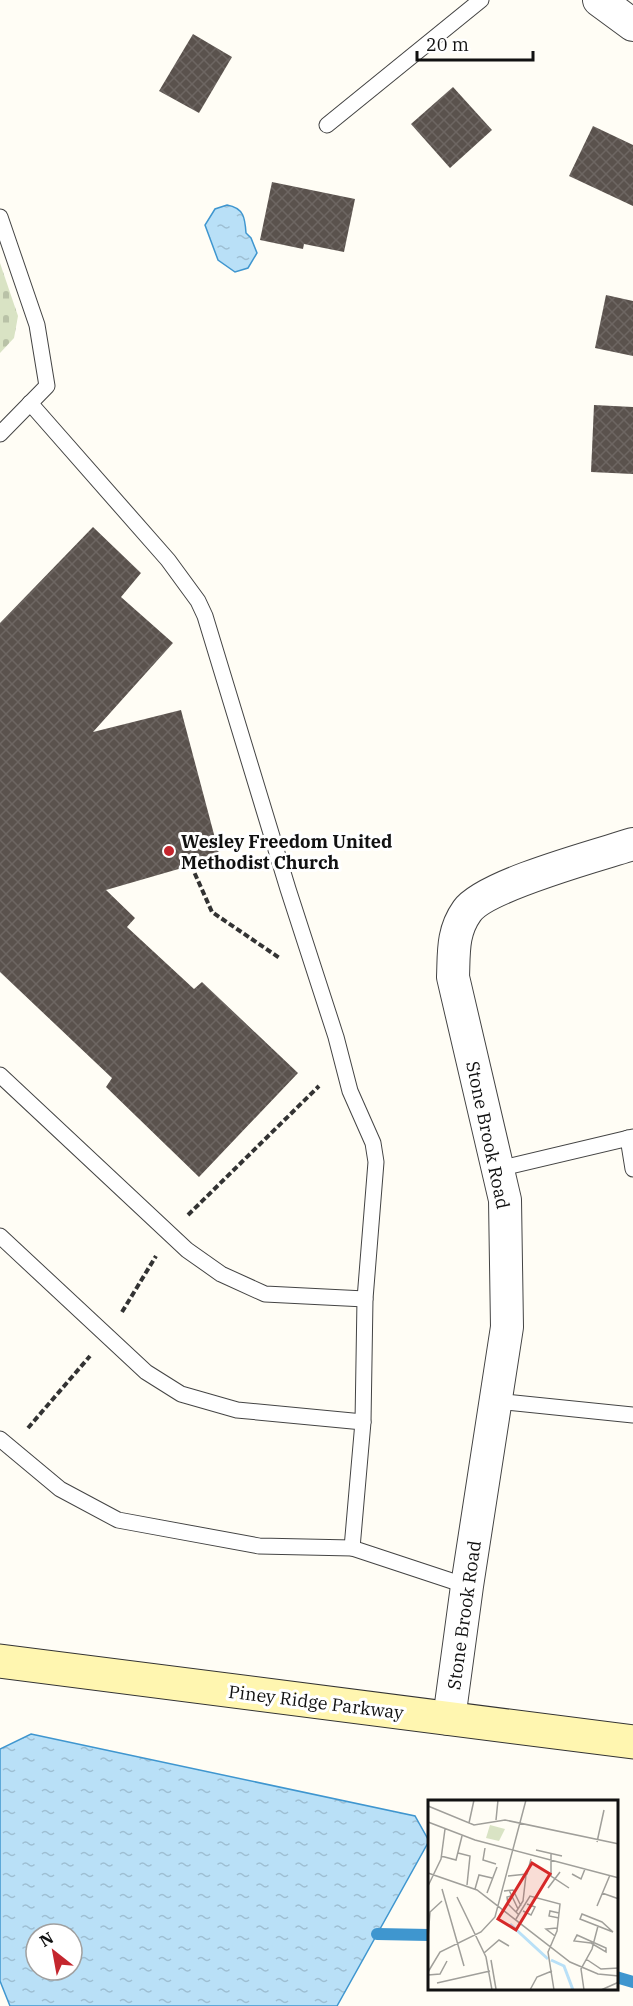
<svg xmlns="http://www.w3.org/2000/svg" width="633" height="2006" font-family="'IBM Plex Serif',serif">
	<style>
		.cemetery { fill: url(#cemetery-stones) }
		.water { fill: url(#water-ripples); stroke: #3f96cf; stroke-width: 1.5; fill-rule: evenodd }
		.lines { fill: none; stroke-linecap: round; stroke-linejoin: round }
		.stream { stroke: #3f96cf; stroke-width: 12 }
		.building { fill: url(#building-cross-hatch) }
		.lane-casing { stroke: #444; stroke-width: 17 }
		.street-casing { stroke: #444; stroke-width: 34 }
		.secondary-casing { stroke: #333; stroke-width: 35 }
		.path { stroke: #333; stroke-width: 4; stroke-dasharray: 6 3; stroke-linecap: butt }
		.lane { stroke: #fff; stroke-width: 15 }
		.street { stroke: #fff; stroke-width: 32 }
		.secondary { stroke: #fff6b0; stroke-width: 33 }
		.poi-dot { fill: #c4262e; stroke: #fff; stroke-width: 2 }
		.labels { text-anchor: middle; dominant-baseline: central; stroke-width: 6; stroke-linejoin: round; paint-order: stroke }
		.poi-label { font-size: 18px; font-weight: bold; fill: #111; stroke: #fff; text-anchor: start }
		.street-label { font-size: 18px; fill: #111; stroke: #fff }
		.inset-river { fill: none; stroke: #b9e0f7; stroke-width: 3 }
		.inset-road { fill: none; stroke: #a09f9a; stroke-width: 1.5 }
		.view { fill: #d62828; fill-opacity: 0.15; stroke: #d62828; stroke-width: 3 }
		.inset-edge { fill: none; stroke: #111; stroke-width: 3 }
	</style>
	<defs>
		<pattern id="cemetery-stones" width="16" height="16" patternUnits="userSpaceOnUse" patternTransform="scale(1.5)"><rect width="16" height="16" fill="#d9e3c4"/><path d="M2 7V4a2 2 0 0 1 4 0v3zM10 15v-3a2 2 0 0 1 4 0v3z" fill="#b9c2a7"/></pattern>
		<pattern id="water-ripples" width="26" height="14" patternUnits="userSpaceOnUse" patternTransform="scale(1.5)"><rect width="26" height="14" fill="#b9e0f7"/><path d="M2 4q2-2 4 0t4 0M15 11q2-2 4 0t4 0" fill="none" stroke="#9ebfd3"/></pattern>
		<pattern id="building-cross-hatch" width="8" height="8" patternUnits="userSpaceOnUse" patternTransform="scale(1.5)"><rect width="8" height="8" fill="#5a524d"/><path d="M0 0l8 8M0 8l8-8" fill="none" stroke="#6d6662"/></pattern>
	</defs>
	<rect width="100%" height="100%" fill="#fffdf5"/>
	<path class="cemetery" d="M0,263L18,316L14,338L0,353Z"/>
	<g class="water">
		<path d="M227,205C244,208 245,218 246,233L251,238L257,253L248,268L235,272L218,260L205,225L215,209Z"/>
		<path d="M31,1734L415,1816L429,1841L337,2006H10L0,1981V1749ZM36,1934H72V1970H36Z"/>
	</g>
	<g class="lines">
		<g class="stream">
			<path d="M377,1934L429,1935"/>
			<path d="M616,1977L633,1982"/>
		</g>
	</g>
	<g class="building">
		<path d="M193,34L232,57L199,113L159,91Z"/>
		<path d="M453,87L492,130L450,168L411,124Z"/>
		<path d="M593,126L633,145V206L569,176Z"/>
		<path d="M272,182L355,199L344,252L304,244L303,249L260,240Z"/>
		<path d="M606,295L633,301V356L595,348Z"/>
		<path d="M594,405L633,407V474L591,472Z"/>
		<path d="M93,527L141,573L121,597L173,643L93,732L181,710L220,857L106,890L135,918L127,927L194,989L202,982L298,1073L199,1177L106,1087L112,1078L0,972V623Z"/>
	</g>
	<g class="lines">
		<defs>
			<g id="lane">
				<path d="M327,125L481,0"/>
				<path d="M0,217L37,325L47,386L0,434"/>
				<path d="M30,403L168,560L198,601L205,616L288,889L336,1037L350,1091L373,1143L376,1162L365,1299L363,1422L352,1548L467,1586"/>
				<path d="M0,1075L187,1250L221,1274L265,1294L365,1299"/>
				<path d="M628,1138L633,1169"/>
				<path d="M498,1169L633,1137"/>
				<path d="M0,1236L146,1372L181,1394L237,1410L363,1422"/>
				<path d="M496,1401L633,1415"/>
				<path d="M0,1439L60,1489L118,1520L259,1546L352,1548"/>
			</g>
			<g id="street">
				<path d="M599,0L633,25"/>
				<path d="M449,1719L467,1586L507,1327L505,1200L453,977C454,953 452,932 467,911C485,885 599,855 633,844"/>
			</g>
			<path id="secondary" d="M0,1661L633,1742"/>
		</defs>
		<use href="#lane" class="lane-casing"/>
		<use href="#street" class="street-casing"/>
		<use href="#secondary" class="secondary-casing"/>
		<g class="path">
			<path d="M191,865L212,912L281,959"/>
			<path d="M188,1215L319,1086"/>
			<path d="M122,1312L156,1256"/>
			<path d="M28,1428L90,1356"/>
		</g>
		<use href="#lane" class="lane"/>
		<use href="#street" class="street"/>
		<use href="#secondary" class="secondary"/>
	</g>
	<circle class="poi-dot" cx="169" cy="851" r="6"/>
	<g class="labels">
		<g class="poi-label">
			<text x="181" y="841">Wesley Freedom United<tspan x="181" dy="21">Methodist Church</tspan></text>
		</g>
		<g class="street-label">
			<text transform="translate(488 1135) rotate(78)">Stone Brook Road</text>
			<text transform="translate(464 1615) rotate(-82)">Stone Brook Road</text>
			<text transform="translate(316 1702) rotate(7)">Piney Ridge Parkway</text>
		</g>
	</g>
	<g transform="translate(428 1800)">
		<rect width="190" height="190" fill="#fffdf5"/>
		<path d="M62,25L77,29L71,41L58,38Z" fill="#d9e3c4"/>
		<path class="inset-river" d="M82,124L120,159M123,160L136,166L145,190"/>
		<path class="inset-road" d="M0,6L46,25L77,20L191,44M68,20L70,0M0,22L47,40L191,78M41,23L46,0M169,42L176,10M57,48L55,60L68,64M108,50L134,56M30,53L42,56L39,85M123,54V76L141,88M13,56L28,60L34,36M0,73L49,90L142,162L170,174L191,176M144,74L153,79L157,69M80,76L99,74L103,59M0,86L13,59L17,29M120,88L132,72M14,89L36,166M47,89L51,75L64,78M81,90L90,109M76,91L85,90L93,106M59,93L69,67M174,93L191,99M83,96L79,97L80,104L88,112M29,97L58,157L64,190M169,106L182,75M95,111L103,115L107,107L99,104M154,114L174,122L185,132L152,119ZM91,115L88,112L95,101L98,75M131,118L121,116L122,111L131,113M88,119L102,96L132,104L129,131L120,152L126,190M149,135L178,148V152L163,143L146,141ZM127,136L118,129L129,128M0,138L2,112L14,101M56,153L71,140L81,146M158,159L173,169L191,168M63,160L68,189M0,172L12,152L53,132L67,117L98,0M0,175L12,174L19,161M9,183L62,171M102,190L109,177L124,171M156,190L153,169L164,149L170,126M173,190L191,182"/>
		<path class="view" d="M104,63L122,74L88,130L70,119Z"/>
		<rect width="190" height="190" class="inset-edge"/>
	</g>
	<g transform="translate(54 1952) rotate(329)"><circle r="28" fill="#ffffff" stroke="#a0a0a0" stroke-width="1.5"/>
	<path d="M0-4.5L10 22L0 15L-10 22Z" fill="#c4262e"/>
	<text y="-9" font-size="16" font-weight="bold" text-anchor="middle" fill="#111111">N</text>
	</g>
	<path d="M417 51v9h116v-9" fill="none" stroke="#111111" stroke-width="3"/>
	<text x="426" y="51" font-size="18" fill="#111111" stroke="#ffffff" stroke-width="4.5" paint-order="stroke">20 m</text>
</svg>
